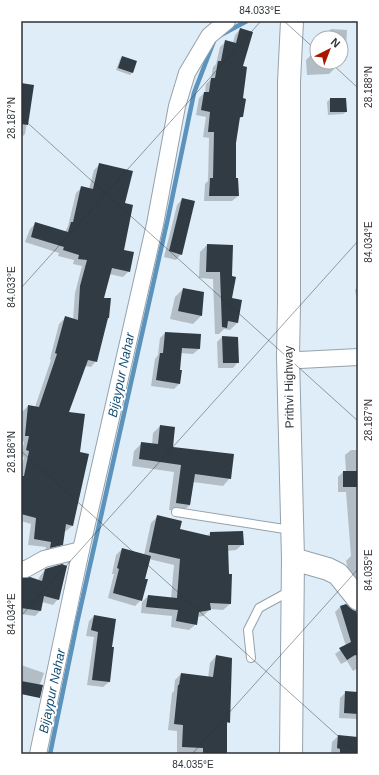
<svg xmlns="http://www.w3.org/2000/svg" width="379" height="775" font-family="Arial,sans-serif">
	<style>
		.shadow { fill: #0003 }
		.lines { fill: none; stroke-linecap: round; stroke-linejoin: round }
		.stream { stroke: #5b93bc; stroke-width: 4.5 }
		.building { fill: #303b43 }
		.service-casing { stroke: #95a2ac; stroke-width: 10 }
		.minor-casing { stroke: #95a2ac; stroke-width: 18 }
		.secondary-casing { stroke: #95a2ac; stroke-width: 24 }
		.trunk-casing { stroke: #95a2ac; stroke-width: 24 }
		.service { stroke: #fff; stroke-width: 8 }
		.minor { stroke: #fff; stroke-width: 16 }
		.secondary { stroke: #fff; stroke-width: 22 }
		.trunk { stroke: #fff; stroke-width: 22 }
		.ticks { fill: none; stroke: #2c3236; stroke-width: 1; stroke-opacity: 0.45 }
		.labels { text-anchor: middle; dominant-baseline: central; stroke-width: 4; stroke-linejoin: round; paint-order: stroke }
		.street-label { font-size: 12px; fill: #2c3236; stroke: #fff }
		.water-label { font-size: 13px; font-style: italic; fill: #134e74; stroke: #fff }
		.neatline { fill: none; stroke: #2c3236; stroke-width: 1.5 }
		.ticks-label { font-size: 10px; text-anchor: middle; fill: #2c3236 }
	</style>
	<rect width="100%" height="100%" fill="#dfedf8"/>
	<g class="shadow">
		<path d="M240,29L242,117L239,119L235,143V179H237L238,196L232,201H204L205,184L208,181L209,138L203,137L206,117L196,115L199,98L205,92L206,84L211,79L213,67L216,64L220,47L225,42L233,43L235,35Z"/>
		<path d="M331,29L347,30L346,49L341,54V38H326V34Z"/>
		<path d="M312,54H317V62H335V68L329,74L307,75L306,60Z"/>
		<path d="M122,57L136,62L132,73L130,75L116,70L120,59Z"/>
		<path d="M21,84L33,86L25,134L21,138Z"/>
		<path d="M330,99L346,112L343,114L328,115L327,102Z"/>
		<path d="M100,164L124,204L123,250L129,271L123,277L109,274L102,298L96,361L91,367L85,366L67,413L72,526L66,531H64L62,544L56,550L45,553L46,547L28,545L31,524L21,521V471L24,457L21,456L24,442L21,441L22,412L28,406L35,407L51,360L50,359L59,324L65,318L73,320L75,293L82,266L73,264L74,260L58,256L59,253L25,242L30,229L36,223L65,232L68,226L76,193L82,187L89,189L94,170Z"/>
		<path d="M182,199L181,254L176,260L164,257L177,205Z"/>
		<path d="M207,245L232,246L231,299L241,301L237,323L230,330L224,329L219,334H215L213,279L199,278L200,252Z"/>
		<path d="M358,287V299H357L355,290Z"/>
		<path d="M183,289L201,316L193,324L170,319L175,297Z"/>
		<path d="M358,311V343H357Z"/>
		<path d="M165,333L199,349L193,354L180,353V383L174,389L151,386L155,359L158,355L160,338Z"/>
		<path d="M222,337L238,362L233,368H218L217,342Z"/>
		<path d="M160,426L172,447L230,478L223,486L193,482L190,505L182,512L169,510L174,472L132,466L134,451L142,443L152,445L153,433Z"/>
		<path d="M351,450H358V589L350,576L346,561L351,556L346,492H338V477L343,472H346L345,455Z"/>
		<path d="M157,517L179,530L207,536L210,533L243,544L236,550L227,551L230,604L223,610L210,609L203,616L197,617L196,624L189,630L171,627L172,616L141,613L142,602L148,596L171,598L174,565L149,559L141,600L135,606L108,598L114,574H112L116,555L122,549L144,555L151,523Z"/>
		<path d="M45,570L58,599L53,605L42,602L40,611L35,616L21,614V579L38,581L40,576Z"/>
		<path d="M346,605L358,620V668L353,671L347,661L341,664L335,654L346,646L335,612L340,607Z"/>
		<path d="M94,616L111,648L109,682L103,687L87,685L94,637L86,636L89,621Z"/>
		<path d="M216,656L229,722L226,725L220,754H177V731L168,730L172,693L174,691L175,680L181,674L208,678L210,663Z"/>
		<path d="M21,665L44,673L41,682L36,688L21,683Z"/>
		<path d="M346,692L358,693V719L339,718L340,698Z"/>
		<path d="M338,736L358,738V754H331L332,742Z"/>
	</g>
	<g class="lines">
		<g class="stream">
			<path d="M219,36L247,21"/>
			<path d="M50,754L77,623L168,218L194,93L214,41"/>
		</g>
	</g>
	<g class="building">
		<path d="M240,28L253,32L243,66L247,67L243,98L246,99L243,117H240L236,143V178H238L239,196H209L210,178H213L214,132H208L210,112L201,110L204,92H209L211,78H215L218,61H221L225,40L236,43Z"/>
		<path d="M122,56L137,61L133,73L118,68Z"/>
		<path d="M21,83L34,85L28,125L21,124Z"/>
		<path d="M330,98H346L347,112H330Z"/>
		<path d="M99,163L133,171L125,203L133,205L124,250L134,252L130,272L112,268L104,298H111L109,318H108L97,362L88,360L69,412L85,414L80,452L89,454L73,526L66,524L63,545L50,548L51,542L34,539L36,518L21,514V476H24L29,451L26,450L29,436H25L28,405L39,407L57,354L55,353L65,316L78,320L80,286L87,260L78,259L79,255L63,250L64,247L31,237L35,222L68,232L71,222H73L81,186L93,189Z"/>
		<path d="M182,198L195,201L182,255L169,251Z"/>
		<path d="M207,244L233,245L232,276L236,277L232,298L242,300L238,323L228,321L227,328L222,327L220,272H206Z"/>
		<path d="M183,288L204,292L202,316L178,311Z"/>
		<path d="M165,332L201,334L200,349L182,348L180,370H182L180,384L156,380L160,353H163Z"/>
		<path d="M222,336L238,337L239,363H223Z"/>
		<path d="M160,425L175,427L173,447L234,454L231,479L195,474L190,505L176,503L181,465L139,459L141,442L158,444Z"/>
		<rect x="343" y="471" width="15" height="16"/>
		<path d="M157,515L182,521L180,529L210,536V532L243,531L244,545H228L229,574H232L231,604L210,603L211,610L199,612L197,625L176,621L178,610L146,607L148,595L177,598L180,559L149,552Z"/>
		<path d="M122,548L151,556L145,579H148L142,601L113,593L119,569L117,568Z"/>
		<path d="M62,564L67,566L59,600L44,596L41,611L21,608V578L30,577L42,581L45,569Z"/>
		<path d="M346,604L353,610L356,611L358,617V656L355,655L347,660L339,648L351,642L340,606Z"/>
		<path d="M94,615L116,619L112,647H114L110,682L92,680L98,632L91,630Z"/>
		<path d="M216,655L232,658L230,723L227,722V754H203V748L182,747L183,725L174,724L178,685H179L181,673L213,677Z"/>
		<path d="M21,681L43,685L40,698L21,694Z"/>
		<path d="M345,691L358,692V714L344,713Z"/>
		<path d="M338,735L358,737V754H340V749L337,748Z"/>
	</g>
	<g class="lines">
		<defs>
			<g id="service">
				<path d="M176,512L291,530"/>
				<path d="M251,658L248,630L259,608L290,591"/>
			</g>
			<g id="minor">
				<path d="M288,357L300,360L358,357"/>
				<path d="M21,569H26L44,559L81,550"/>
				<path d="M38,754L81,550L155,224L177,106L187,73L209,36L227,21"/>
			</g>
			<path id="secondary" d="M293,559L328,569L338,574L358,599"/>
			<path id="trunk" d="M291,754L293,559L288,357L289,305V82L292,21"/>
		</defs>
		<use href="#service" class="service-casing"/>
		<use href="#minor" class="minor-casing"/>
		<use href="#secondary" class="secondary-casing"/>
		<use href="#trunk" class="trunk-casing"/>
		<use href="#service" class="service"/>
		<use href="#minor" class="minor"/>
		<use href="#secondary" class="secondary"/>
		<use href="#trunk" class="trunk"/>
	</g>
	<path class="ticks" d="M284,21L317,51M330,62L358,88M21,117L358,421M21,288L261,21M21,451L358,754M21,616L358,241M192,754L358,569"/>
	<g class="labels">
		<g class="street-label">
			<text transform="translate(289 387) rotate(-91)">Prithvi Highway</text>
		</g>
		<g class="water-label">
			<text transform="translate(121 375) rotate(-78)">Bijaypur Nahar</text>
			<text transform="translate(52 691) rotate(-78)">Bijaypur Nahar</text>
		</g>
	</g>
	<rect width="379" height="775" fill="none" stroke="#ffffff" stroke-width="44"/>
	<g transform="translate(329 50) rotate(42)"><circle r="19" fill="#ffffff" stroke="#abadaf"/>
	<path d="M0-3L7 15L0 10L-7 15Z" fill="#a81800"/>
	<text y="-6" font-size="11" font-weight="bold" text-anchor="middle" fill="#2c3236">N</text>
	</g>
	<rect x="22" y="22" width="335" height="731" class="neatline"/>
	<g class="ticks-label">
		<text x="260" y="14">84.033°E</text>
		<text transform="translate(368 87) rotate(-90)" y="4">28.188°N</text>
		<text transform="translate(11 118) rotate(-90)" y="4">28.187°N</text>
		<text transform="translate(368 242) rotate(-90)" y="4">84.034°E</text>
		<text transform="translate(11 287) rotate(-90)" y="4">84.033°E</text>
		<text transform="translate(368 420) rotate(-90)" y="4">28.187°N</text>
		<text transform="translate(11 452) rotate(-90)" y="4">28.186°N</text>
		<text transform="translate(368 570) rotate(-90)" y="4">84.035°E</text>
		<text transform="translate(11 614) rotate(-90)" y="4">84.034°E</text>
		<text x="193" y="768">84.035°E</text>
	</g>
</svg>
